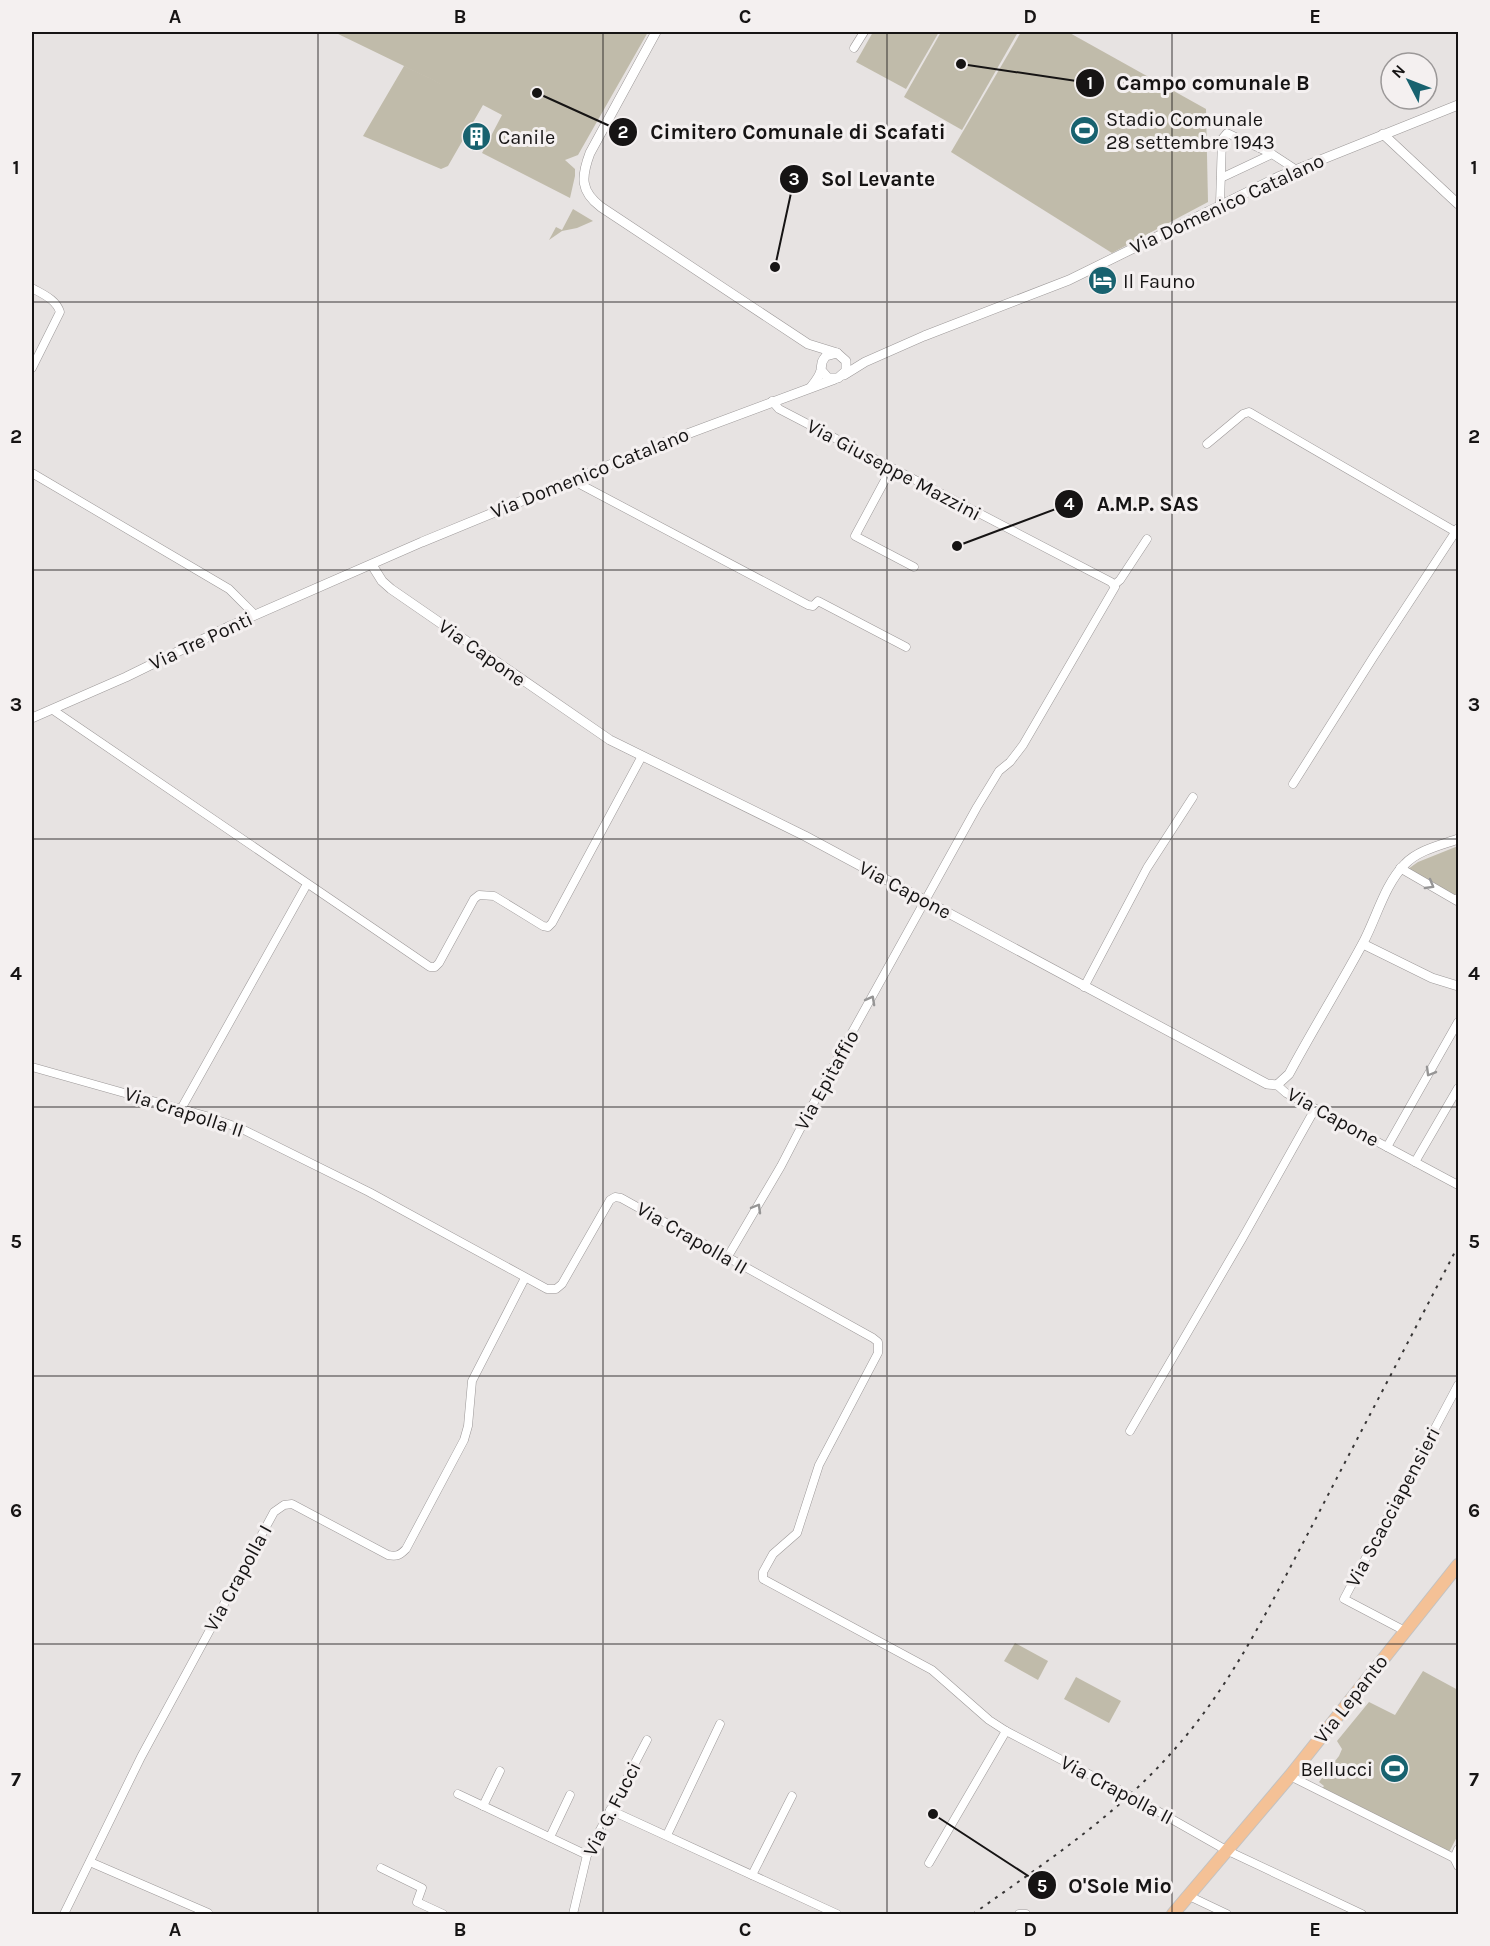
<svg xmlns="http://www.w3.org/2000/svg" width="1490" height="1946" font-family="Karla,sans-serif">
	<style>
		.green { fill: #c0bbaa }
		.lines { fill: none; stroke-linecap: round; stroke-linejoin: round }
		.minor-casing { stroke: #9c9898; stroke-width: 9 }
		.tertiary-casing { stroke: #9c9898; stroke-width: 10 }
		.primary-casing { stroke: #c2c2c2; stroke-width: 14 }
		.minor { stroke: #fff; stroke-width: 8 }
		.tertiary { stroke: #fff; stroke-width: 9 }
		.primary { stroke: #f4c196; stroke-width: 12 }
		.rail { stroke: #383636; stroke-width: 2; stroke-dasharray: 3 6; stroke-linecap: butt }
		.oneway { stroke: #969595 }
		.grid { fill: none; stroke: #161414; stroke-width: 1.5; stroke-opacity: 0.55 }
		.labels { text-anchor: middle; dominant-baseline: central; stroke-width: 6; stroke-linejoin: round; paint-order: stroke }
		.poi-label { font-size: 20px; fill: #161414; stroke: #f4f0f0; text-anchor: start }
		.street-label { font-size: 20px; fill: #161414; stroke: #f4f0f0 }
		.leader { fill: none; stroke: #161414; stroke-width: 2 }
		.callout-dot { fill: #161414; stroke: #f4f0f0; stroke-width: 2 }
		.mark-label { font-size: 18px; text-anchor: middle; font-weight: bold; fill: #fff }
		.callout-label { font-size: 21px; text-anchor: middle; font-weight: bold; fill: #161414; stroke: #f4f0f0; stroke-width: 6; stroke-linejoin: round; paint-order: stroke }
		.neatline { fill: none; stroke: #161414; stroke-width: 2 }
		.grid-label { font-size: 20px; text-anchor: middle; font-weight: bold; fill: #161414 }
	</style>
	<rect width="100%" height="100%" fill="#e7e3e2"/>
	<g class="green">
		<path d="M334,32H648L578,155L565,160L575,169V176L570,198L482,153L502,115L483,105L448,166L441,169L363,136L404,66L468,97Z"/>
		<path d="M873,32H939L906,89L856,62Z"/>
		<path d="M941,32H1018L962,130L904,97Z"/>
		<path d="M1021,32H1068L1206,109L1208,202L1112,253L951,152Z"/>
		<path d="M573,209L593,221L577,228L562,231L549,240L556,227L562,230Z"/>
		<path d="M1458,846V890L1455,897L1408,869L1418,862Z"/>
		<path d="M1015,1643L1048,1661L1038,1680L1004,1661Z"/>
		<path d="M1423,1671L1458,1690V1835L1449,1852L1321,1790L1324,1786L1319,1782L1339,1756L1342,1749L1337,1741L1369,1702L1395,1715Z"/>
		<path d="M1076,1677L1121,1701L1109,1723L1064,1699Z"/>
	</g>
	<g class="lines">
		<defs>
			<g id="minor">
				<path d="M854,48L864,32"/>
				<path d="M1221,178L1272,154"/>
				<path d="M1220,204L1222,139L1227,133L1272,154L1295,169"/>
				<path d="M32,288C42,294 56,299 60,312L32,368"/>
				<path d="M1207,444L1243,414L1249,412L1456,532"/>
				<path d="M891,469L855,536L914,567"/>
				<path d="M32,473L229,589L255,615"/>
				<path d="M572,480L808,605L813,606L818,601L906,647"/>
				<path d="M1114,585L1120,580L1147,539"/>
				<path d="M53,710L430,967H435L439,963L474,899L479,895L494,896L543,926L548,927L552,923L642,756"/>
				<path d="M1293,784L1374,656L1458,528"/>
				<path d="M1400,868L1457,901L1458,898"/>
				<path d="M1084,987L1147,868L1193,797"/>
				<path d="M32,1067L206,1116L242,1129L369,1192L547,1289H556L562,1284L610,1200L615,1197L621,1198L873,1338L878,1342V1353L819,1465L797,1533L773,1554L763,1572V1579L932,1670L989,1720L1006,1731L1131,1796L1226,1850L1362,1914"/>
				<path d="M1277,1085L1286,1093L1458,1185"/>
				<path d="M181,1109L307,884"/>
				<path d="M1387,1147L1458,1022"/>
				<path d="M1415,1162L1458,1088"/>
				<path d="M727,1258L781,1166L824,1083L977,807L999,771L1010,762L1023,745L1115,587L1111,582L779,409L772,401"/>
				<path d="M1130,1431L1242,1239L1315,1109"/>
				<path d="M1405,1631L1344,1599L1458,1385"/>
				<path d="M1290,1776L1454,1858L1458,1866"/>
				<path d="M458,1794L587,1855"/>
				<path d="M483,1806L500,1771"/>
				<path d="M610,1810L837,1914"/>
				<path d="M667,1835L720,1724"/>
				<path d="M550,1837L570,1795"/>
				<path d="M1454,1858L1458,1849"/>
				<path d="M90,1862L208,1913"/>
				<path d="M929,1863L1006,1731"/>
				<path d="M381,1868L422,1888L417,1902L443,1914"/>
				<path d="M752,1875L792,1796"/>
				<path d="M1189,1896L1227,1914"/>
				<path d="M64,1914L141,1757L274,1512L284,1505L292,1504L388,1555C397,1557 400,1555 406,1549L464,1440L468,1426L472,1381L525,1278"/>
				<path d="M573,1914L587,1855L647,1740"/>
				<path d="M1019,1914H1026"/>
			</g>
			<g id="tertiary">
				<path d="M656,32L590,153C581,177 580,191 601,207L808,344L837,353"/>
				<path d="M1383,134L1458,204"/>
				<path d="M844,375L865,362L924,336L1069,280L1278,177L1458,105"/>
				<path d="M811,387C815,382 820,376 821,370C822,363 821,362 826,356L837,353L846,361V371L838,378H828L821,370"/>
				<path d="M372,565L382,581L391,589L610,740L805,836L1267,1084L1277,1085L1289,1074C1313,1029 1340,986 1364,941C1377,916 1385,884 1405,864C1418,850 1441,845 1458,839"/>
				<path d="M32,718L126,677L230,626L422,542L663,443L835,379"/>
				<path d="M1363,944L1432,978L1458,986"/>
			</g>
			<path id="primary" d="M1173,1914L1290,1776L1458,1565"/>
		</defs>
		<use href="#minor" class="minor-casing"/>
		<use href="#tertiary" class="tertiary-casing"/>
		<use href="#primary" class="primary-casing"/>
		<use href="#minor" class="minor"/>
		<use href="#tertiary" class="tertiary"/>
		<use href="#primary" class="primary"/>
		<path class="rail" d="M973,1914C1043,1864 1115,1817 1173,1751C1233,1684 1271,1603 1313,1524C1361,1431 1410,1339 1458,1246"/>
	</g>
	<defs><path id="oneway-chevron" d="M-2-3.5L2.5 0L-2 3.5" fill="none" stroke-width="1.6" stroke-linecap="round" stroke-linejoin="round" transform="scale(1.5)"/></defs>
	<g class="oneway">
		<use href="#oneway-chevron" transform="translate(1430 885) rotate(30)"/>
		<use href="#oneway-chevron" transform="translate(871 1000) rotate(-61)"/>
		<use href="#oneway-chevron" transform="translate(1430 1072) rotate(120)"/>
		<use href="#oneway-chevron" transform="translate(757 1208) rotate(-60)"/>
	</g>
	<path class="grid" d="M318,32V1914M603,32V1914M887,32V1914M1172,32V1914M32,302H1458M32,570H1458M32,839H1458M32,1107H1458M32,1376H1458M32,1644H1458"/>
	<defs>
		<symbol id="stadium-disc" viewBox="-11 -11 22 22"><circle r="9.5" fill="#18626f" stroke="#f4f0f0"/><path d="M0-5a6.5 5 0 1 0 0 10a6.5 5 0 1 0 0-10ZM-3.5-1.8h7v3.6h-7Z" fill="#fff"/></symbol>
		<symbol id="building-disc" viewBox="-11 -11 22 22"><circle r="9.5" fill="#18626f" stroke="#f4f0f0"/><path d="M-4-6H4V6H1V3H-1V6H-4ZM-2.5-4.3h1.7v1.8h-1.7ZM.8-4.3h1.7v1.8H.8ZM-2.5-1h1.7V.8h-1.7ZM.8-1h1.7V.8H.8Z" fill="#fff"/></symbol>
		<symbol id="hotel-disc" viewBox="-11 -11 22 22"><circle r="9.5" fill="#18626f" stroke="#f4f0f0"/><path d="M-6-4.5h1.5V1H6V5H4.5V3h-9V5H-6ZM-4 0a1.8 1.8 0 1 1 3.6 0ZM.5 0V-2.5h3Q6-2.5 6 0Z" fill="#fff"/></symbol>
	</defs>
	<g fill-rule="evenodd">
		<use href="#stadium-disc" x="1068" y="114" width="33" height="33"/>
		<use href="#building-disc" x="460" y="120" width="33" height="33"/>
		<use href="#hotel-disc" x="1086" y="264" width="33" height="33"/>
		<use href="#stadium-disc" x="1378" y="1752" width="33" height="33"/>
	</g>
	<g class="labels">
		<g class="poi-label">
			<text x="1106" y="119">Stadio Comunale<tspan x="1106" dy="23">28 settembre 1943</tspan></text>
			<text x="498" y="137">Canile</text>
			<text x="1123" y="281">Il Fauno</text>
			<text x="1373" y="1769" text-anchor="end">Bellucci</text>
		</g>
		<g class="street-label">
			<text transform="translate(1227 204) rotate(-25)">Via Domenico Catalano</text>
			<text transform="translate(894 470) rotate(28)">Via Giuseppe Mazzini</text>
			<text transform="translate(590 473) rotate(-22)">Via Domenico Catalano</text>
			<text transform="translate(201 641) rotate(-25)">Via Tre Ponti</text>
			<text transform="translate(482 653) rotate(35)">Via Capone</text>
			<text transform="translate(905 890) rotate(28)">Via Capone</text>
			<text transform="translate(827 1080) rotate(-61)">Via Epitaffio</text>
			<text transform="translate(184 1112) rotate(18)">Via Crapolla II</text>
			<text transform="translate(1333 1117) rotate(29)">Via Capone</text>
			<text transform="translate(692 1238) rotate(30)">Via Crapolla II</text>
			<text transform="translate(1393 1507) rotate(-62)">Via Scacciapensieri</text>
			<text transform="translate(238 1578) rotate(-61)">Via Crapolla I</text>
			<text transform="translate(1351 1699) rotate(-52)">Via Lepanto</text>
			<text transform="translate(1117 1790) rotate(28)">Via Crapolla II</text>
			<text transform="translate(612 1809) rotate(-63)">Via G. Fucci</text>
		</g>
	</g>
	<path class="leader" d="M961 64L1090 83M537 93L623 132M775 267L794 179M957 546L1069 504M933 1814L1042 1885"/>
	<g class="callout-dot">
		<circle cx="961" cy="64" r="6"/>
		<circle cx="537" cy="93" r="6"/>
		<circle cx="775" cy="267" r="6"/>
		<circle cx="957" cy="546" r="6"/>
		<circle cx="933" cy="1814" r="6"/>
		<circle cx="1090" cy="83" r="15"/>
		<circle cx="623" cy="132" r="15"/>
		<circle cx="794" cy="179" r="15"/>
		<circle cx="1069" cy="504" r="15"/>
		<circle cx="1042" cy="1885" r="15"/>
	</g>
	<g class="mark-label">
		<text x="1090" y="89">1</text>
		<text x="623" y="138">2</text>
		<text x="794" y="185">3</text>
		<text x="1069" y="510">4</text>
		<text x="1042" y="1892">5</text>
	</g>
	<g class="callout-label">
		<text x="1213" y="90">Campo comunale B</text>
		<text x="798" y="139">Cimitero Comunale di Scafati</text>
		<text x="878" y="186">Sol Levante</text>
		<text x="1148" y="511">A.M.P. SAS</text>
		<text x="1120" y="1893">O'Sole Mio</text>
	</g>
	<rect width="1490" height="1946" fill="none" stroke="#f4f0f0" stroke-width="66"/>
	<g transform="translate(1409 81) rotate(312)"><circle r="28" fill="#f4f0f0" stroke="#9b9898" stroke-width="1.5"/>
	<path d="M0-4.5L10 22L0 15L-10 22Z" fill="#18626f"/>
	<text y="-9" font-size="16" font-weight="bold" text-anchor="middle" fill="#161414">N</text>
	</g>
	<rect x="33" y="33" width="1424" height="1880" class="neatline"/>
	<g class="grid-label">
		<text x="175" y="23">A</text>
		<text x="460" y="23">B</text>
		<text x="745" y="23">C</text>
		<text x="1030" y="23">D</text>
		<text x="1315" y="23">E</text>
		<text x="16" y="174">1</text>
		<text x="1474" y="174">1</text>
		<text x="16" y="443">2</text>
		<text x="1474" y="443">2</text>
		<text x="16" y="711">3</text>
		<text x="1474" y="711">3</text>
		<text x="16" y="980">4</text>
		<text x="1474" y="980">4</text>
		<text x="16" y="1248">5</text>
		<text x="1474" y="1248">5</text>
		<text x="16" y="1517">6</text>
		<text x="1474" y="1517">6</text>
		<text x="16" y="1786">7</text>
		<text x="1474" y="1786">7</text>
		<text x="175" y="1936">A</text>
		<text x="460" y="1936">B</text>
		<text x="745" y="1936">C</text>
		<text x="1030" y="1936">D</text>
		<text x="1315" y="1936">E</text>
	</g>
</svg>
